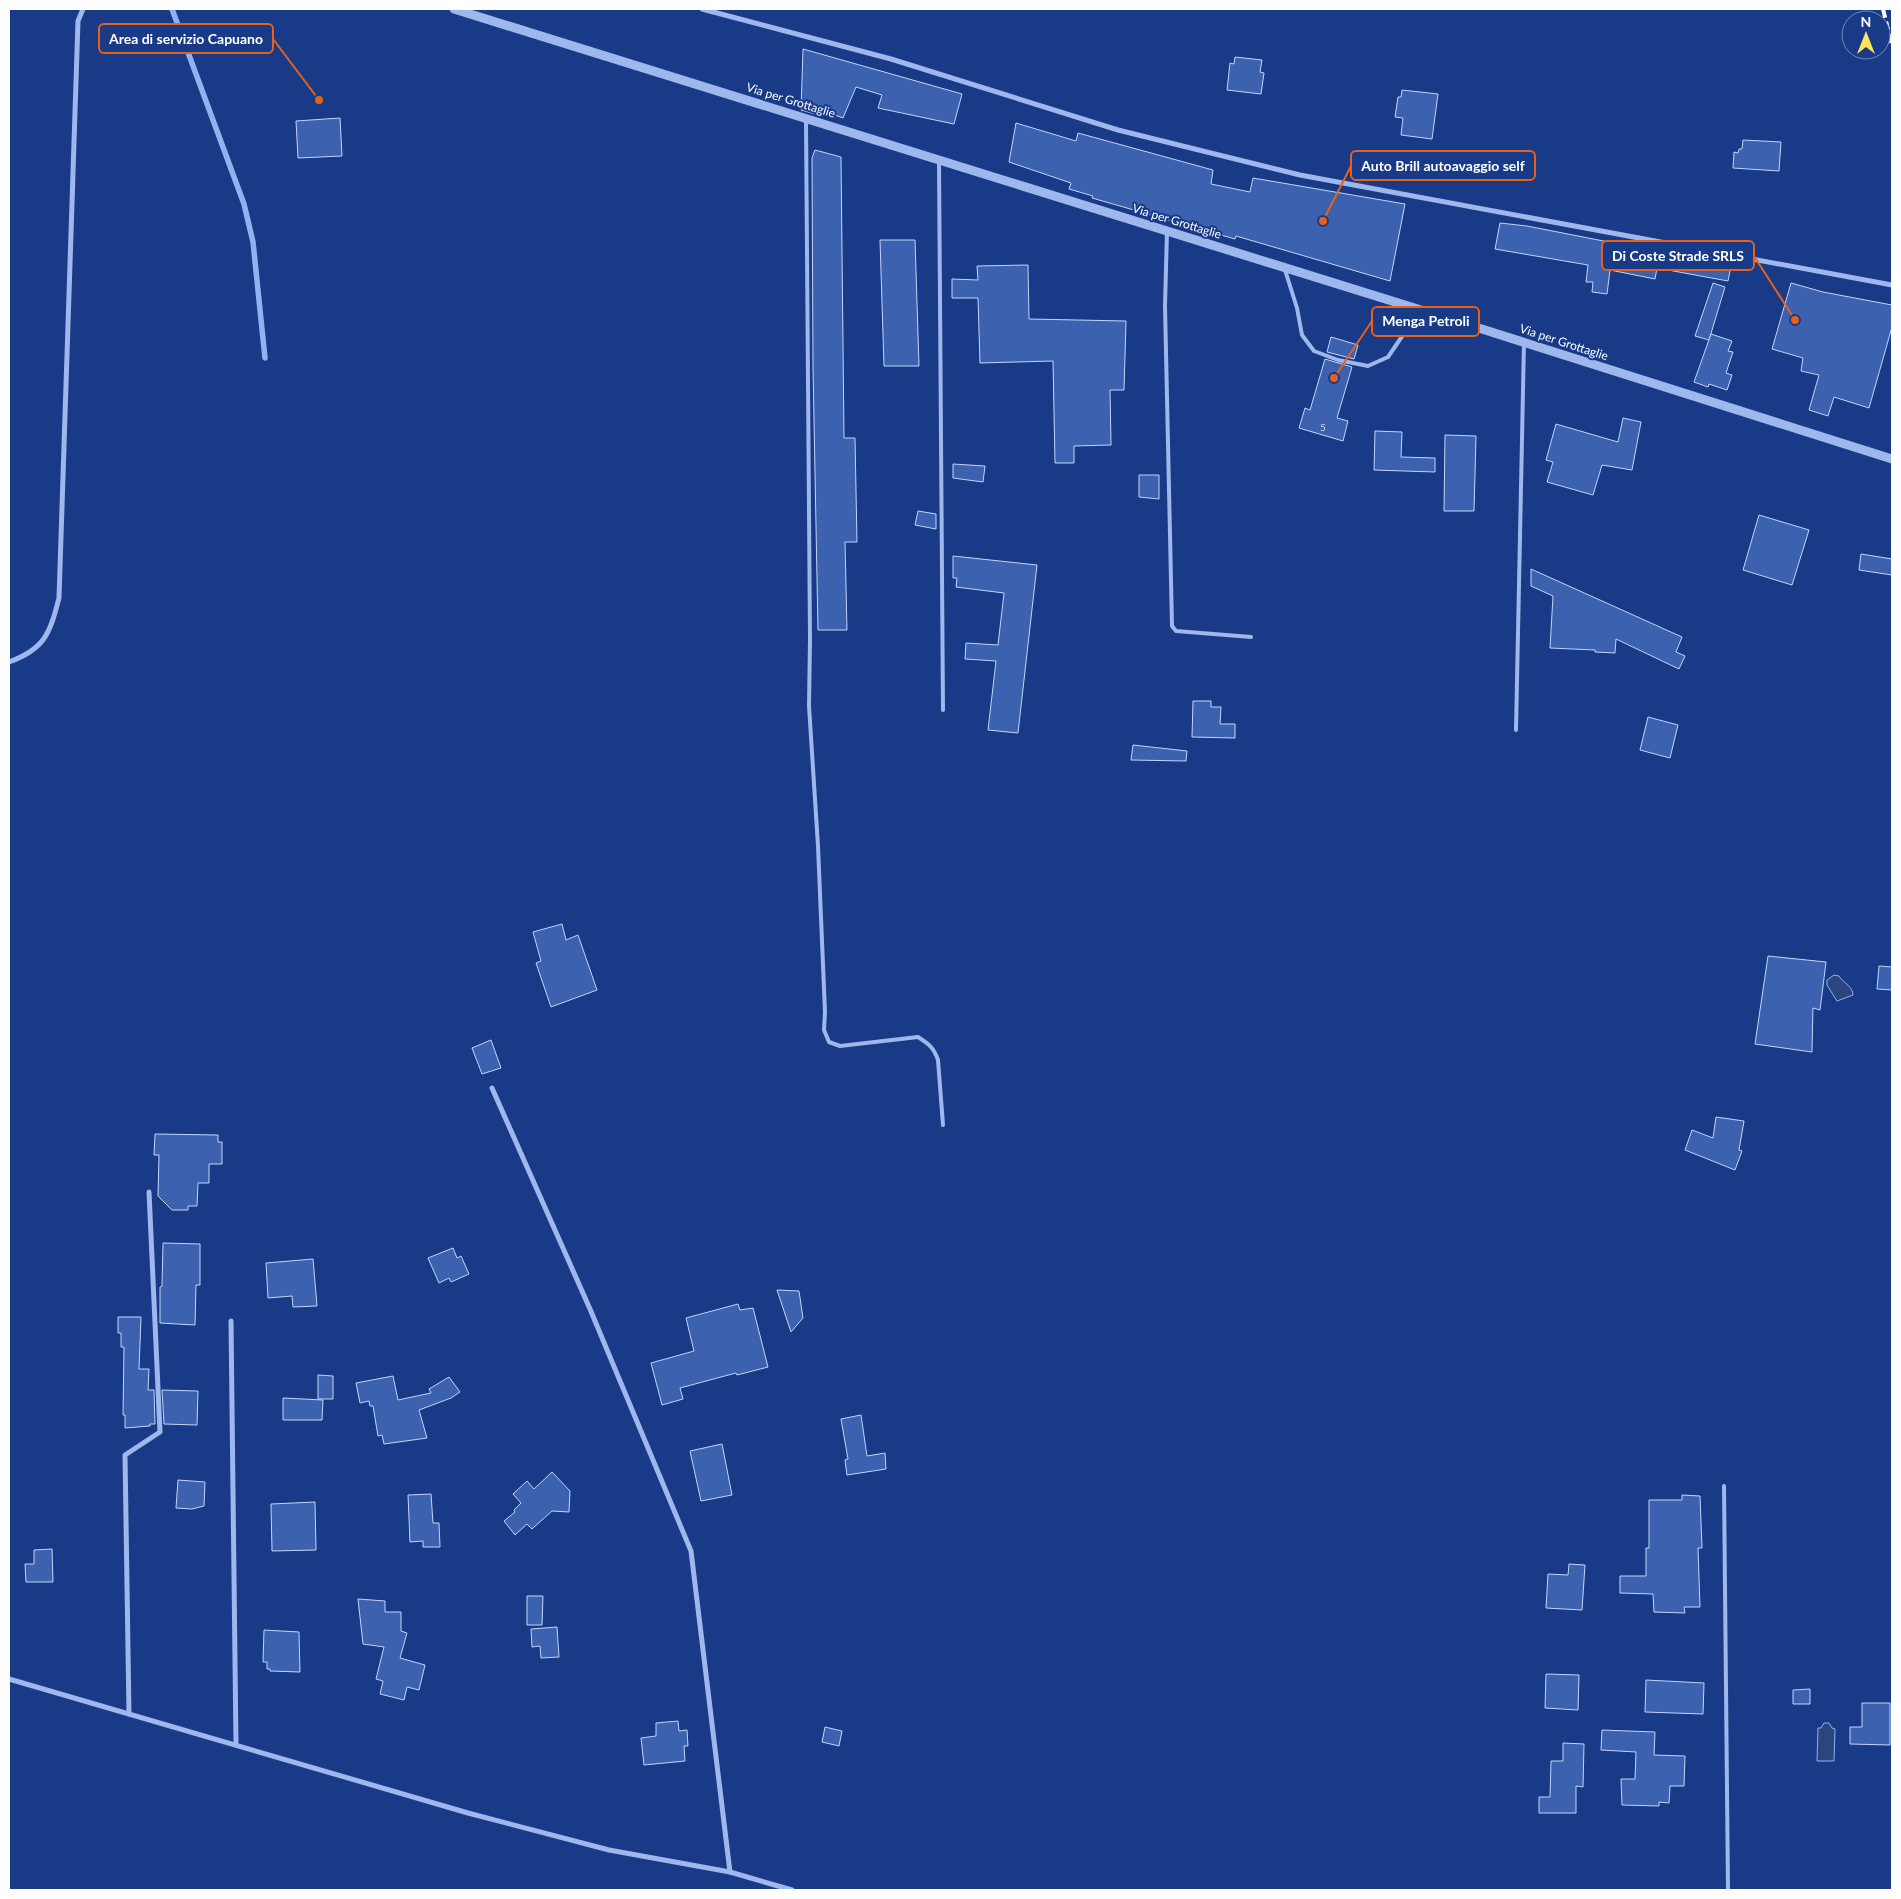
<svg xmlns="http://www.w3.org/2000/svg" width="1901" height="1899" font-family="Lato,sans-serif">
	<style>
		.water { fill: #2b457e; stroke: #91b1f0 }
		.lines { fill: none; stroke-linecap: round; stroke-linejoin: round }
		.stream { stroke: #91b1f0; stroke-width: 5.5 }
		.building { fill: #3c61af; stroke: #c4d5fa }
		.service { stroke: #9eb8ed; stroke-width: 4 }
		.minor { stroke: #9eb8ed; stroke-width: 5 }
		.tertiary { stroke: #9eb8ed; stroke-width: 9 }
		.rail { stroke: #fff; stroke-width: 4; stroke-dasharray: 9 4; stroke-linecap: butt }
		.labels { text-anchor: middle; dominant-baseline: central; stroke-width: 4; stroke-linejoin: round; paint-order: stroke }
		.number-label { font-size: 10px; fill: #ced8eb }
		.street-label { font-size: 12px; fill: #fff; stroke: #183a87 }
		.leader { fill: none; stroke: #e96118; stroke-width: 2 }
		.callout-dot { fill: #e96118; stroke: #183a87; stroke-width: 2 }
		.callout { fill: #183a87; stroke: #e96118; stroke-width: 2 }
		.callout-label { font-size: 14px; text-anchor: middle; font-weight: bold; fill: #fff }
	</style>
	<rect width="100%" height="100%" fill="#183a87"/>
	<g class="water">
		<path d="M1834,975L1839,976C1844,984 1853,986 1853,995L1837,1001L1827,985V980Z"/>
		<path d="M1824,1723H1829L1832,1728L1835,1729L1834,1761H1817L1818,1728H1821Z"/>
	</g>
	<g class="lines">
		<path class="stream" d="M172,9L244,204L253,242L265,358"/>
	</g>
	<g class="building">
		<path d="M803,49L962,94L954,124L878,108L882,95L856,87L843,118L821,110L819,115L801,110Z"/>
		<path d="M1235,57L1262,60L1260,72L1264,73L1261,94L1227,90L1230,63L1234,64Z"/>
		<path d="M1402,90L1438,94L1432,139L1401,135L1403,118L1395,117L1398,97H1401Z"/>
		<path d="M340,118L342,156L298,158L296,121Z"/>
		<path d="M1016,123L1076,141L1078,133L1213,170L1211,184L1250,192L1253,178L1405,204L1390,281L1236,236L1235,239L1092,198L1093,196L1069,189L1071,183L1009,162Z"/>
		<path d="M1743,140L1781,142L1779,171L1733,168L1734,152L1738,153L1739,149H1742Z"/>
		<path d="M815,150L841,157L844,438H855L857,542H845L847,630H818L813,368L812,158Z"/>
		<path d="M1500,223L1527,226L1731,266L1728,281L1657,268L1655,279L1610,270L1607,294L1592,292L1593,282H1586L1588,265L1495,249Z"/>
		<path d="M880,240H915L919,366H884Z"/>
		<path d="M1028,265L1029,319L1126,321L1124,390H1110L1111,445L1074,446V463H1055L1053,361L980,363L978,298H952V279L978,280L977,266Z"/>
		<path d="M1713,283L1725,287L1709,340L1695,336Z"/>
		<path d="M1791,283L1823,292L1892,305V327L1869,408L1834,397L1828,416L1809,410L1819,375L1801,371L1803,358L1772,349Z"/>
		<path d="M1711,334L1732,341L1728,351L1733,352L1726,373L1732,375L1727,390L1709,384L1708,387L1694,382Z"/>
		<path d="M1331,337L1358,345L1354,359L1327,352Z"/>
		<path d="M1325,359L1352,367L1337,418L1348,421L1343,441L1299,428L1305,408L1310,410Z"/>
		<path d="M1623,418L1641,422L1632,470L1602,465L1593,495L1547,482L1553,462L1546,460L1556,424L1618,442Z"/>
		<path d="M1375,431L1402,432L1401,457L1435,458V472L1374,470Z"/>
		<path d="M1445,435L1476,436L1474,511H1444Z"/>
		<path d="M953,464L985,466L983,482L953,478Z"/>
		<path d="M1139,475H1159V499L1139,497Z"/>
		<path d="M918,511L936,514V529L915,525Z"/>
		<path d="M1759,515L1809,530L1792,585L1743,570Z"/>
		<path d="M1861,554L1892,559V575L1859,570Z"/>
		<path d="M953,556L1037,565L1018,733L988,730L996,661L965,659L966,643L998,645L1004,593L956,587L957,578H953Z"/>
		<path d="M1531,569L1682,637L1676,652L1685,656L1679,669L1616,639L1615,653L1595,652V650L1550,648L1553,596L1531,586Z"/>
		<path d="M1193,701H1211V707H1221L1220,724H1235V738L1192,737Z"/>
		<path d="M1648,717L1678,725L1670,758L1640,750Z"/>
		<path d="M1133,745L1187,751L1186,761L1131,760Z"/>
		<path d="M562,924L566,940L578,935L597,990L551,1007L536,963L541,961L533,932Z"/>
		<path d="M1768,956L1826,962L1820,1010L1813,1008L1812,1052L1755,1044Z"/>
		<path d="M1879,966L1892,967V990L1877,989Z"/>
		<path d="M491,1040L501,1068L482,1074L472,1048Z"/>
		<path d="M1716,1117L1744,1121L1739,1150L1742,1151L1735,1170L1685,1150L1692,1130L1713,1138Z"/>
		<path d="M155,1134L218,1135V1142H222V1164H209V1183H198L197,1206H188V1210H172L158,1196L159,1155H154Z"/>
		<path d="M163,1243L200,1244V1285H196L195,1325L160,1323V1287L162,1286Z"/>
		<path d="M453,1248L457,1258L461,1256L469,1274L451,1282L449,1278L439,1283L428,1258Z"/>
		<path d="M313,1259L317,1306L293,1307L292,1296L268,1298L266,1263Z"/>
		<path d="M777,1290L799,1291L803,1318L791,1332Z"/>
		<path d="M738,1304L740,1310L753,1308L768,1367L737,1375L736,1373L680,1388L683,1399L662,1405L651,1363L694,1351L686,1318Z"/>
		<path d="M118,1317H141L139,1369H149L148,1390H154L155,1424H150V1426L125,1428V1415H123L124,1347H121V1333H118Z"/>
		<path d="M318,1375L333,1376V1399H318Z"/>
		<path d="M393,1376L398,1400L431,1393L429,1389L449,1377L460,1392L451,1398L419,1410L427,1438L384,1444L382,1435L378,1436L373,1406H370L369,1401L360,1403L356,1383Z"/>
		<path d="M162,1390L198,1391L197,1425L164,1424Z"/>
		<path d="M283,1398L323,1400L322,1420H283Z"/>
		<path d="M861,1415L867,1456L885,1453L886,1469L847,1475L845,1460L848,1459L841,1419Z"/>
		<path d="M722,1444L732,1495L701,1501L690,1451Z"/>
		<path d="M552,1472L570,1491L569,1512L552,1511L532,1529L527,1524L515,1535L504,1521L515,1512L514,1510L521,1503L513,1494L527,1481L534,1489Z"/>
		<path d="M178,1480L205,1482L204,1506L192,1509L176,1508Z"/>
		<path d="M431,1494L433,1523H439L440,1547H423V1541L410,1542L408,1495Z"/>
		<path d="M1682,1495L1700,1496L1702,1548H1698L1700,1607H1684L1685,1613L1654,1612L1653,1594L1620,1593V1576H1646V1548H1649V1500H1682Z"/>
		<path d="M315,1502L316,1550L272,1551L271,1504Z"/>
		<path d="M52,1549L53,1582H26L25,1564H34V1550Z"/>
		<path d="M1569,1564L1585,1565L1582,1610L1546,1608L1548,1574L1568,1575Z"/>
		<path d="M527,1596H543L542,1625H527Z"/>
		<path d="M358,1599L385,1601V1612H401V1631L407,1633L400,1658L425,1665L419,1690L407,1687L404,1700L380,1694L383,1681L376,1679L384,1647L363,1644Z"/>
		<path d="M557,1627L559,1657L541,1658L540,1646L532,1647L531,1629Z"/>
		<path d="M264,1630L299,1632L300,1672L270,1671V1669H267V1662H263Z"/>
		<path d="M1546,1674L1579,1675L1578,1710L1545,1708Z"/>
		<path d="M1646,1680L1704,1683L1703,1714L1645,1712Z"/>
		<path d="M1810,1689V1704H1793V1690Z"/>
		<path d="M1862,1703H1890V1745L1850,1744V1727H1862Z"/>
		<path d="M678,1721L679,1731L687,1730L688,1746H684L685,1761L644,1765L641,1738L656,1736V1723Z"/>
		<path d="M825,1727L842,1731L839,1746L822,1742Z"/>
		<path d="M1602,1730L1655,1732L1654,1755L1685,1756L1684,1786H1670L1669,1803L1659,1802V1806L1622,1805L1621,1779H1635L1636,1752L1601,1750Z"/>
		<path d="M1563,1743L1584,1744L1583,1787L1576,1786V1813H1539V1797H1550L1551,1761H1563Z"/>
	</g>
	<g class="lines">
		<g class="service">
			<path d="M806,120L810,640L809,706L818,846L825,1012L824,1030L829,1042L840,1046L918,1037C929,1044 934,1048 938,1060L943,1125"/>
			<path d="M939,162L943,710"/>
			<path d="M1167,231L1165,306L1172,626L1176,631L1251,637"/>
			<path d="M1285,270L1297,308L1302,335L1314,351L1338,360L1368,366L1388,357L1420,310"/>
			<path d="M1516,730L1524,342"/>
			<path d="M1724,1486L1728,1890"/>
		</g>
		<g class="minor">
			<path d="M702,9L891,59L1118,130L1300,175L1892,285"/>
			<path d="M9,662C45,649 50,633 59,598L78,21L83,9"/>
			<path d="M492,1088L590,1309L691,1551L730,1872"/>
			<path d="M231,1321L236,1745"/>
			<path d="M9,1679L468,1813L609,1850L730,1872L792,1890"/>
			<path d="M129,1714L125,1455L160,1432L149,1192"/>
		</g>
		<path class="tertiary" d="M454,9L1485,330L1892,459"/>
		<path class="rail" d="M1883,9L1892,45"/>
	</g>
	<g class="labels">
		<g class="number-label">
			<text x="1323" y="427">5</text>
		</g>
		<g class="street-label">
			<text transform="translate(791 100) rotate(17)">Via per Grottaglie</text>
			<text transform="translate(1177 221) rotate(17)">Via per Grottaglie</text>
			<text transform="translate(1564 342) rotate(18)">Via per Grottaglie</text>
		</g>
	</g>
	<path class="leader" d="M319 100L273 39M1323 221L1351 166M1795 320L1754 256M1334 378L1372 321"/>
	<g class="callout-dot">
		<circle cx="319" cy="100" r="5"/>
		<circle cx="1323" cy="221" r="5"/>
		<circle cx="1795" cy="320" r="5"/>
		<circle cx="1334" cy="378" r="5"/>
	</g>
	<g class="callout">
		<rect x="99" y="24" width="174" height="29" rx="5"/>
		<rect x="1351" y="151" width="184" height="29" rx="5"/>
		<rect x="1602" y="241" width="152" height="29" rx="5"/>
		<rect x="1372" y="307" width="107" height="29" rx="5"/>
	</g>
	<g class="callout-label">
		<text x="186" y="44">Area di servizio Capuano</text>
		<text x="1443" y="171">Auto Brill autoavaggio self</text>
		<text x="1678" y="261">Di Coste Strade SRLS</text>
		<text x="1426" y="326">Menga Petroli</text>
	</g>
	<rect width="1901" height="1899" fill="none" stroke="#ffffff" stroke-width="20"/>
	<g transform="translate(1866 35)"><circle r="24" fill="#183a87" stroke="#7489b7"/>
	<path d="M0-4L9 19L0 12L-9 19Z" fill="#ffe45a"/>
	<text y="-8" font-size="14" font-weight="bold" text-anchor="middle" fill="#ffffff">N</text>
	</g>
</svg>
